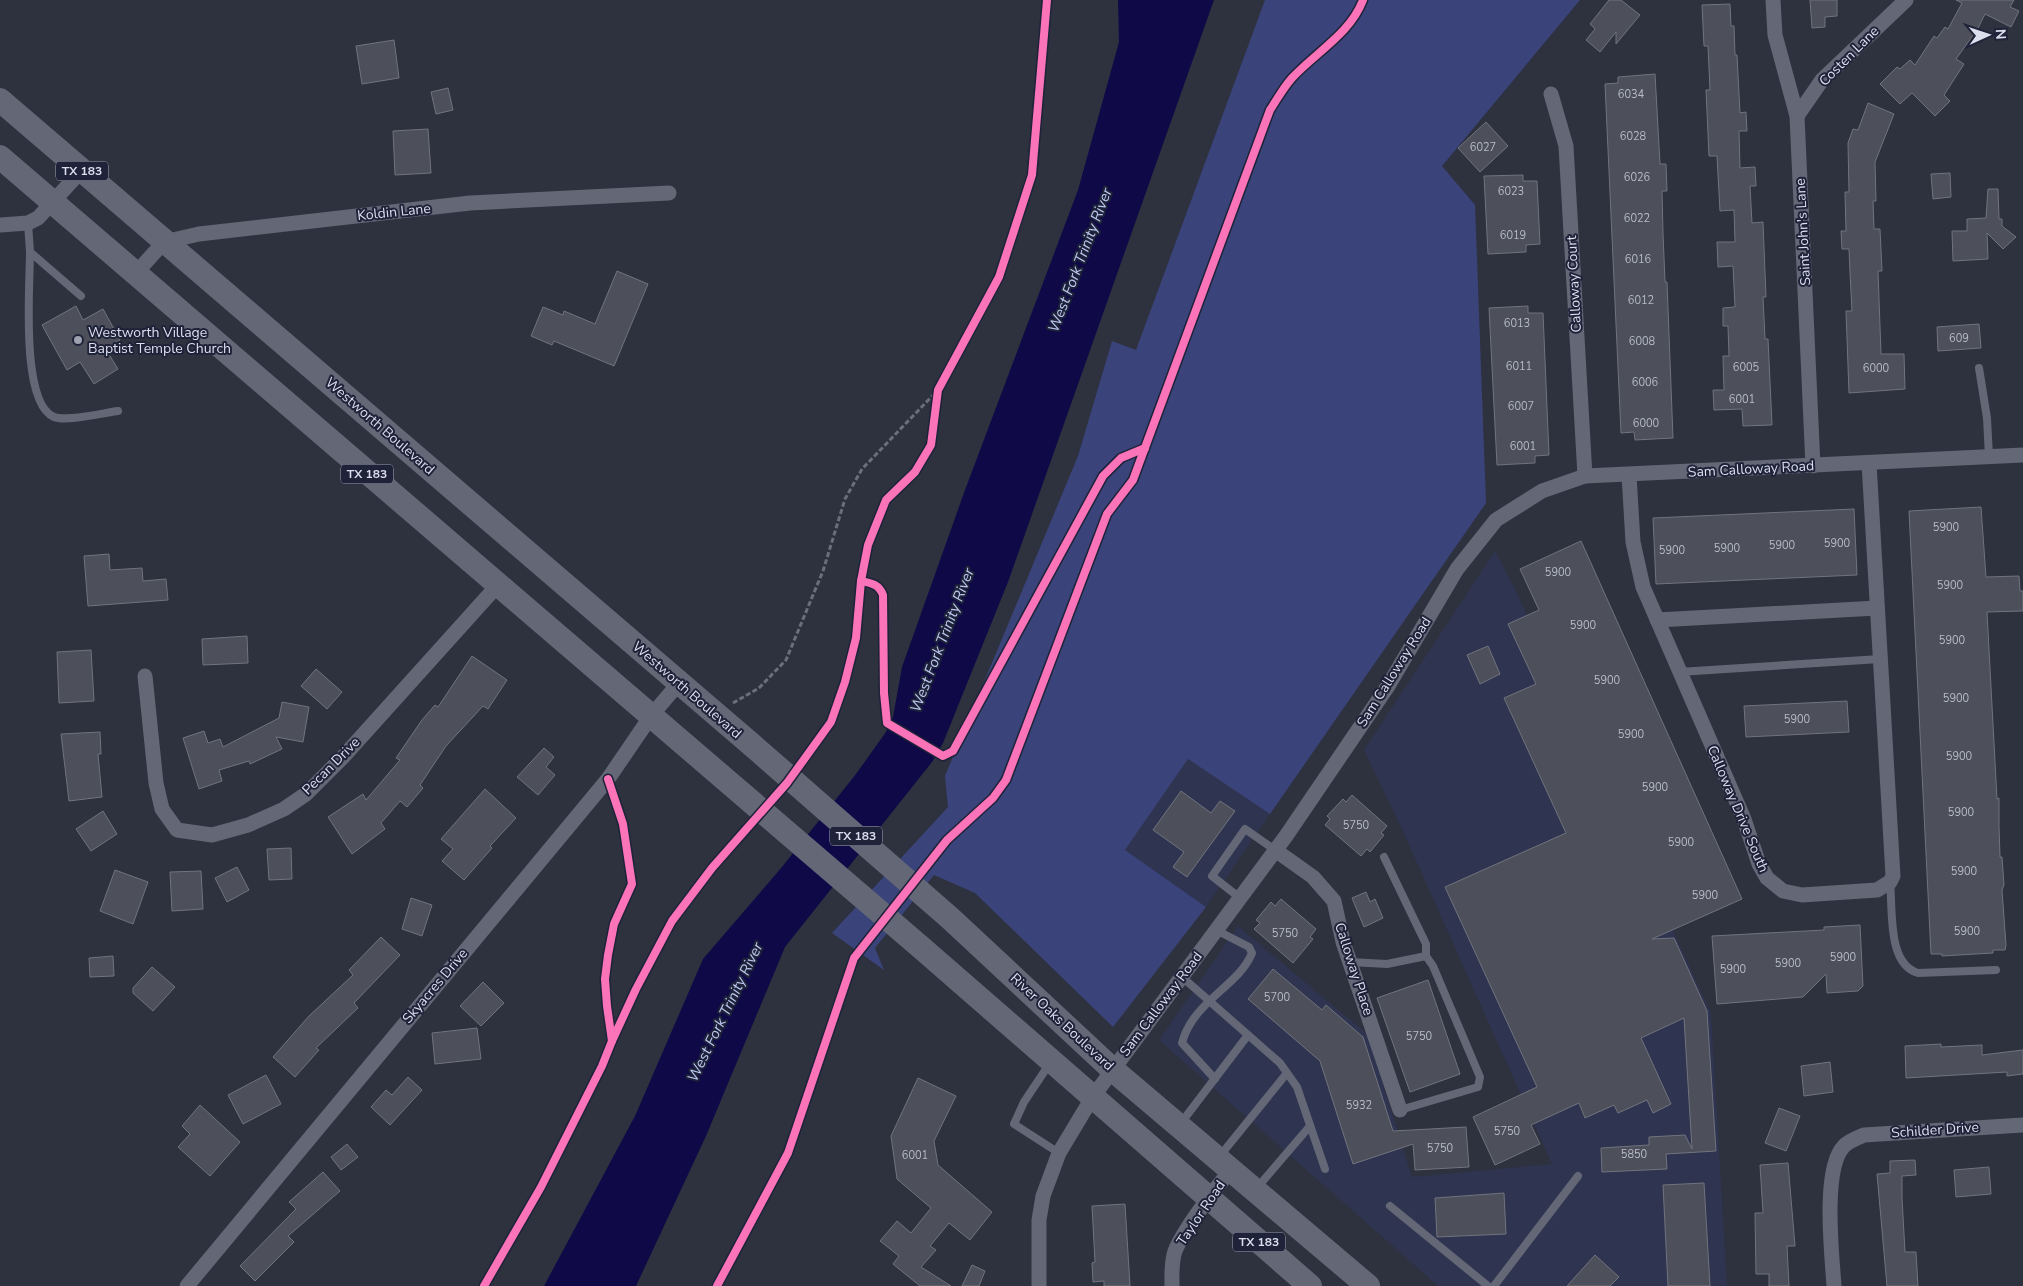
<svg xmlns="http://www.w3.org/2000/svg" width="2023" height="1286" font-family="'Nunito Sans',sans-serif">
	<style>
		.built { fill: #2f3550 }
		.green { fill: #3a447a }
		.water { fill: #0f0948 }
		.building { fill: #4d4f5a; stroke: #71737e }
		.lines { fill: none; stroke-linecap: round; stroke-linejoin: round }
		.path { stroke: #6b6e7b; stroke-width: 3; stroke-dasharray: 5 2.5; stroke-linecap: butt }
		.service { stroke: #636776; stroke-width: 8 }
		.minor { stroke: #636776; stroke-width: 15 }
		.primary { stroke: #636776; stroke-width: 24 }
		.cycleway-casing { stroke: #1e2339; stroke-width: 11 }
		.cycleway { stroke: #fb73b8; stroke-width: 8 }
		.poi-dot { fill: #9ea1b0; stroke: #1e2339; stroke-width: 2 }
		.labels { text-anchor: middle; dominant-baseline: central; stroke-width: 4; stroke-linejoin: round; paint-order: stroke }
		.number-label { font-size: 11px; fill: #b7bac8 }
		.shield { fill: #1e2339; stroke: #a2a6b7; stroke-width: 1 }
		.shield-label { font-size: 12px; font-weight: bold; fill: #dadeed }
		.street-label { font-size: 14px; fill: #dadeed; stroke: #1e2339 }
		.poi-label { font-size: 14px; fill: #dadeed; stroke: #1e2339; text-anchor: start }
		.water-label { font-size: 15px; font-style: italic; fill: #bdc8f1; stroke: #1e2339 }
	</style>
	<rect width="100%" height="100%" fill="#2e313e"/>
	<g class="built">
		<path d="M1495,551L1514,587L1711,1013L1727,1286H1438L1159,1040L1238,926L1367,1034L1412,1177L1552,1164L1400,825L1364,750Z"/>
		<path d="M1188,759L1270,814L1206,907L1125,850Z"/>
	</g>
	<path class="green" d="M1265,0H1580L1442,166L1475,205L1486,503L1270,814L1188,759L1125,850L1206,907L1113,1027L975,893L934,875L875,948L884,970L832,933L948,807L945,776L1078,456L1112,341L1136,350Z"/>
	<path class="water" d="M1118,0H1214L1008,582L943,743L932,762L785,947L706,1136L636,1286H544L635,1116L703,959L782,867L856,774L886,732L893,717L902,667L965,490L1078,190L1119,42Z"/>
	<g class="building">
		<path d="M1609,0H1621L1640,15L1616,44V32L1600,52L1586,40L1595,29L1590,24Z"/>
		<path d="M1810,0H1837V16L1825,17V27L1812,28Z"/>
		<path d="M1956,0H2014L2010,7L2019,11L2011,27L1985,14L1977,30L1956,59L1964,64L1944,95L1950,101L1935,116L1912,93L1900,104L1880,84L1897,67L1900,69L1910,60L1915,65L1934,36L1937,38L1945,27L1948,29L1962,3Z"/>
		<path d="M1730,4L1731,26H1734L1735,55H1737L1740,113L1746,112L1747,131H1739L1740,168L1755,167L1756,186H1750L1752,223L1763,222L1766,297H1763L1765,339H1768L1772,425L1743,426L1742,409L1714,410L1713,390H1724L1723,356H1729L1728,326H1723V308L1735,307L1733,266L1718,267L1717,242H1735L1734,210L1720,211L1717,156H1709L1706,90H1710L1708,46H1704L1702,5Z"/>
		<path d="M394,40L399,78L362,84L356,46Z"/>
		<path d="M1655,74L1660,164H1666L1667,191H1662L1663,233L1665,282H1667L1673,438L1635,440L1634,432L1621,433L1605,84L1618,83V77Z"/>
		<path d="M448,88L453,110L436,114L431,92Z"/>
		<path d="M1868,103L1894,114L1875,162L1876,201H1873L1874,229H1880L1882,271H1878L1881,354H1904L1905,389L1849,393L1846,311H1852L1850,273L1849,249H1842L1841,231H1846L1845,192H1849L1848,143L1853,129L1858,130Z"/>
		<path d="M1486,122L1508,146L1480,172L1458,148Z"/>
		<path d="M428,129L431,173L395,175L393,131Z"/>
		<path d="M1950,173L1951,197L1933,199L1931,174Z"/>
		<path d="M1523,175V181H1537L1540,244L1526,245V252L1488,254L1484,176Z"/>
		<path d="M1988,189H1998L1999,219H2002V226L2016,237L2003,249L1987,233L1988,259L1953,261L1952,231H1967V219L1986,218Z"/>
		<path d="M617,271L648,284L614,366L554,341L552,345L531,336L543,307L563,315L564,311L595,324Z"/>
		<path d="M76,306L83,320L103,309L120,340L105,348L118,369L94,384L80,362L67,370L42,325Z"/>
		<path d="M1528,306V313H1543L1549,455L1535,456V463L1497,465L1489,308Z"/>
		<path d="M1979,324L1981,348L1938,351L1937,327Z"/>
		<path d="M1981,507L1986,577L2019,576L2020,591H2023V611L1987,612L1997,799L1999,798V826L2000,857H2002L2004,885L2002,890L2006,945L2005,950H1993V953L1942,956V954H1931L1909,511Z"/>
		<path d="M1854,509L1857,575L1656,584L1653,518Z"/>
		<path d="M1581,541L1742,899L1652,939L1674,938L1707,1011L1716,1151L1666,1154L1667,1169L1602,1172L1601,1148L1649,1145V1137L1685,1135L1692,1149L1684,1018L1641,1038L1671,1104L1653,1113L1647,1100L1618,1113L1614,1105L1585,1118L1579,1103L1531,1125L1540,1144L1495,1165L1473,1117L1537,1087L1445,887L1566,833L1504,698L1536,684L1508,624L1539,610L1520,569Z"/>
		<path d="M109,554L110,570L142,568L143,581L166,579L168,600L88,606L84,556Z"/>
		<path d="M247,636L248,663L203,665L202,639Z"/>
		<path d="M1488,646L1500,674L1480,684L1467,655Z"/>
		<path d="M91,650L94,701L59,703L57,652Z"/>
		<path d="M472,656L507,680L488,709L483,706L446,746L420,785L423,788L407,807L400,801L381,823L385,829L352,854L328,817L363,794L366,800L400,760L396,758L422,720L435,705L438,707Z"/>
		<path d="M316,669L342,692L327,709L301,686Z"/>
		<path d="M1847,701L1849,732L1746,737L1744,706Z"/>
		<path d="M282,702L309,707L303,742L276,737L282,749L250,764L249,761L219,770L222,781L199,789L183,738L204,731L208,743L220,739L223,747L279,718Z"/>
		<path d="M100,732L101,754H98L102,797L69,801L61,734Z"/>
		<path d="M544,748L554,757L546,767L555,775L538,795L517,777Z"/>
		<path d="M485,789L516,818L490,846L492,848L464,880L442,861L453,849L441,839Z"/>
		<path d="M1181,791L1211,813L1220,801L1235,811L1187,877L1173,867L1184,852L1153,830Z"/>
		<path d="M1352,795L1387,826L1381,833L1384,835L1370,852L1367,849L1361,856L1325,825L1330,819L1327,816L1343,799L1346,802Z"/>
		<path d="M103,811L117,834L91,851L76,829Z"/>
		<path d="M291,848L292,879L269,880L267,849Z"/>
		<path d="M237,867L249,890L227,902L215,878Z"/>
		<path d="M115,870L148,882L133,924L100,911Z"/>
		<path d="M201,871L203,909L172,911L170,872Z"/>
		<path d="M1366,892L1370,902L1375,899L1383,918L1364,927L1352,898Z"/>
		<path d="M411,898L432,905L422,936L402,929Z"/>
		<path d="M1281,899L1316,929L1310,937L1313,939L1293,963L1254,929L1260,923L1256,920L1271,902L1275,906Z"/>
		<path d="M1860,925L1863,986L1858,991L1827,993L1826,974L1803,997L1717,1004L1712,936L1824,930V927Z"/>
		<path d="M381,937L400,955L354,1003L358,1008L316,1048L319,1050L295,1077L273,1057L309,1016L353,975L349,970Z"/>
		<path d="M113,956L114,976L90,977L89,958Z"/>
		<path d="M152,967L175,987L153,1011L133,993V988Z"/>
		<path d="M1273,969L1322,1010L1326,1005L1363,1037L1393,1131L1466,1127L1469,1167L1415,1170L1413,1144L1353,1164L1320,1061L1248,999Z"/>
		<path d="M1428,980L1460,1074L1410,1092L1377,998Z"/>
		<path d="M483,982L504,1003L481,1026L460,1006Z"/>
		<path d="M477,1028L481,1059L435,1064L432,1033Z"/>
		<path d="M1941,1044V1047L1982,1045V1055L2023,1050V1074L2007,1076V1072L1906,1078L1905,1046Z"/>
		<path d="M1830,1062L1833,1092L1804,1096L1801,1066Z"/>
		<path d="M266,1075L281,1104L243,1124L228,1095Z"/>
		<path d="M408,1077L422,1090L390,1125L371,1107L386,1090L392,1095Z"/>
		<path d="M918,1078L956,1096L934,1141L938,1165L992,1212L970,1240L949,1223L930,1246L936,1250L921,1267L951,1286H920L893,1264L899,1256L880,1241L897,1221L911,1233L931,1208L897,1179L891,1136Z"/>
		<path d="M200,1105L240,1142L210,1176L178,1147L190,1134L182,1126Z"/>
		<path d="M1779,1108L1800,1116L1786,1151L1765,1143Z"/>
		<path d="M347,1144L358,1157L341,1170L331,1157Z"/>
		<path d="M1915,1160L1916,1175L1902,1176V1198L1905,1252H1916L1918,1286H1887L1877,1174L1890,1173V1161Z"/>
		<path d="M1788,1163L1795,1246H1787L1789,1286H1769V1274H1756L1755,1213H1763L1760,1165Z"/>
		<path d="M1989,1167L1991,1194L1956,1197L1954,1170Z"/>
		<path d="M323,1172L340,1191L288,1236L294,1242L255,1281L240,1266L296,1209L289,1202Z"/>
		<path d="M1704,1183L1710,1286H1668L1663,1185Z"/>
		<path d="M1504,1193L1506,1234L1437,1237L1435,1198Z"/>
		<path d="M1125,1204L1130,1286H1104V1281L1093,1282L1092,1263L1095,1262L1092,1206Z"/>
		<path d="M1595,1255L1619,1277L1610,1286H1567Z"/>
		<path d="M972,1265L985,1271L979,1286H962Z"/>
	</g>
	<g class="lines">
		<path class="path" d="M733,703L759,688L786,660L823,571L845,499L862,469L938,390"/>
		<g class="service">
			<path d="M28,223L30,252L81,296"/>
			<path d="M30,252C30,284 20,403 54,417C66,422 103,413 118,411"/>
			<path d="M1979,368L1987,418L1989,457"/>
			<path d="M1679,672L1880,659"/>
			<path d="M1890,882C1893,910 1887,964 1918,973L1996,970"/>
			<path d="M1240,898L1212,876L1245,829L1275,850"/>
			<path d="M1350,962L1387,964L1426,956V944L1384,857"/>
			<path d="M1182,977L1280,1063L1297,1087L1325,1169"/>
			<path d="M1050,1063L1024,1102L1014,1124L1059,1153"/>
			<path d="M1215,1079L1182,1043C1193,1001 1239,986 1252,953L1249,947L1216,930"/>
			<path d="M1400,1110L1478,1087L1480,1077L1433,966L1426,956"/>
			<path d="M1181,1123L1248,1035"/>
			<path d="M1219,1157L1287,1073"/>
			<path d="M1256,1189L1310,1126"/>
			<path d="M1390,1206L1488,1286"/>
			<path d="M1494,1286L1578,1176"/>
		</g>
		<g class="minor">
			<path d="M1773,0L1775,35L1797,116L1813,466"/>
			<path d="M1551,94L1566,146L1585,476"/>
			<path d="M1797,116L1822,80L1906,0"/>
			<path d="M0,225L28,223L38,218L82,170"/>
			<path d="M135,274L164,242L199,234L470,203L669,193"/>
			<path d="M1629,475L1633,542L1643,587L1744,819L1759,864L1767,878L1783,891L1802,895L1877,890L1890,882L1893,876L1869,463"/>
			<path d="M1657,620L1877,608"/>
			<path d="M145,676L156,783L162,809L177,830L212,835L248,825L284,809L306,794L343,757L497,586"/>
			<path d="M1275,850L1313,877L1334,901L1343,942L1400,1110"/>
			<path d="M187,1286L608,779L651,716L679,683"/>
			<path d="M1039,1286V1220L1043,1196L1059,1153L1092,1098L1286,836L1388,686L1457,569L1496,520L1542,491L1585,476L2023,455"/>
			<path d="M1172,1286C1172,1274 1171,1263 1175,1251C1184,1229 1214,1190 1230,1171"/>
			<path d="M1834,1286C1832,1255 1822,1168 1844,1146C1849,1141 1857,1138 1864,1135L2023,1125"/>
		</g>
		<g class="primary">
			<path d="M0,100L760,752L951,919L1113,1070L1368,1286"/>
			<path d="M0,157L924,950L1310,1286"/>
		</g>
		<defs>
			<g id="cycleway">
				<path d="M861,581C871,583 879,584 883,595L884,693L887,723L943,756L953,751L1103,476L1121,458L1145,448"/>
				<path d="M612,1041L636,989L672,921L712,868L787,783L831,722L845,682L856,638L861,581L868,545L886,500L915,472L931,445L938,390L999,277L1032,175L1047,0"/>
				<path d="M484,1286L541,1187L602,1066L612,1041L607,1006L605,979L608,955L614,924L632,884L623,824L608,779"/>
				<path d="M717,1286L788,1153L854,958L947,840L993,798L1006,780L1107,514L1133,480L1270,110C1277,99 1284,87 1292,78C1316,52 1350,34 1363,0"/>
			</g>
		</defs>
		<use href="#cycleway" class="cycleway-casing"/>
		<use href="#cycleway" class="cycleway"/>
	</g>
	<circle class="poi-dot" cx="78" cy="340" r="5"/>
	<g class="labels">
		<g class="number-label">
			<text x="1631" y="94">6034</text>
			<text x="1633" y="136">6028</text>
			<text x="1483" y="147">6027</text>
			<text x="1637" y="177">6026</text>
			<text x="1511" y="191">6023</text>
			<text x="1637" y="218">6022</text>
			<text x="1513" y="235">6019</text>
			<text x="1638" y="259">6016</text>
			<text x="1641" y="300">6012</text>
			<text x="1517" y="323">6013</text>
			<text x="1959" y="338">609</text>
			<text x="1642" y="341">6008</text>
			<text x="1519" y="366">6011</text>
			<text x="1746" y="367">6005</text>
			<text x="1876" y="368">6000</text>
			<text x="1645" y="382">6006</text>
			<text x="1742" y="399">6001</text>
			<text x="1521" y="406">6007</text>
			<text x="1646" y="423">6000</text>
			<text x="1523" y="446">6001</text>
			<text x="1946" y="527">5900</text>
			<text x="1837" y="543">5900</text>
			<text x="1782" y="545">5900</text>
			<text x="1727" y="548">5900</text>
			<text x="1672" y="550">5900</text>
			<text x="1558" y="572">5900</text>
			<text x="1950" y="585">5900</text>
			<text x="1583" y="625">5900</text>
			<text x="1952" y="640">5900</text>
			<text x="1607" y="680">5900</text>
			<text x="1956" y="698">5900</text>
			<text x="1797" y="719">5900</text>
			<text x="1631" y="734">5900</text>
			<text x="1959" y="756">5900</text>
			<text x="1655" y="787">5900</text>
			<text x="1961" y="812">5900</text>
			<text x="1356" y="825">5750</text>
			<text x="1681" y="842">5900</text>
			<text x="1964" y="871">5900</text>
			<text x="1705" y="895">5900</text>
			<text x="1967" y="931">5900</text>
			<text x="1285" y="933">5750</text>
			<text x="1843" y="957">5900</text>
			<text x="1788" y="963">5900</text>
			<text x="1733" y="969">5900</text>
			<text x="1277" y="997">5700</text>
			<text x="1419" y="1036">5750</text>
			<text x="1359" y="1105">5932</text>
			<text x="1507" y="1131">5750</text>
			<text x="1440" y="1148">5750</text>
			<text x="1634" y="1154">5850</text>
			<text x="915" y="1155">6001</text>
		</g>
		<g class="shield">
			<rect x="56" y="161.5" width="52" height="19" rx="4"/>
			<rect x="341" y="464.5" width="52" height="19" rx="4"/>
			<rect x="830" y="826.5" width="52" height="19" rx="4"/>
			<rect x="1233" y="1232.5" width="52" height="19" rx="4"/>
		</g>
		<g class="shield-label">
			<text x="82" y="171">TX 183</text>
			<text x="367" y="474">TX 183</text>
			<text x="856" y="836">TX 183</text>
			<text x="1259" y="1242">TX 183</text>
		</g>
		<g class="street-label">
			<text transform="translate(1849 56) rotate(-45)">Costen Lane</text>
			<text transform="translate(394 212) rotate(-6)">Koldin Lane</text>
			<text transform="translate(1803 232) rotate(-93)">Saint John's Lane</text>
			<text transform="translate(1574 284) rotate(-93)">Calloway Court</text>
			<text transform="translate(380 426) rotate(41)">Westworth Boulevard</text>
			<text transform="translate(1751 469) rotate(-3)">Sam Calloway Road</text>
			<text transform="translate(1394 672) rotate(-58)">Sam Calloway Road</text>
			<text transform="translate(687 690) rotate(41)">Westworth Boulevard</text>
			<text transform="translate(331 766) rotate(-45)">Pecan Drive</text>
			<text transform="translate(1738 809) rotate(67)">Calloway Drive South</text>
			<text transform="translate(1354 969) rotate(72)">Calloway Place</text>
			<text transform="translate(435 986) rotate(-50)">Skyacres Drive</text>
			<text transform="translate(1161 1004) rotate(-53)">Sam Calloway Road</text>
			<text transform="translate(1062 1022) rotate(43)">River Oaks Boulevard</text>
			<text transform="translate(1935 1130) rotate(-4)">Schilder Drive</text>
			<text transform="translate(1201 1213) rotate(-56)">Taylor Road</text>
		</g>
		<g class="poi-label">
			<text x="88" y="332">Westworth Village<tspan x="88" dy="16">Baptist Temple Church</tspan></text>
		</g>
		<g class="water-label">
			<text transform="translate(1080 260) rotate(-69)">West Fork Trinity River</text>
			<text transform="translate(942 640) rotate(-69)">West Fork Trinity River</text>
			<text transform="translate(725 1012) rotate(-64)">West Fork Trinity River</text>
		</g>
	</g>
	<g transform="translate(1988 35) rotate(87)" stroke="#1e2339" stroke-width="4" paint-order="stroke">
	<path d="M0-4L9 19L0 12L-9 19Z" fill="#dadeed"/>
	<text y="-8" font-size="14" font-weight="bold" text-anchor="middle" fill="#dadeed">N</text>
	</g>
</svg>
